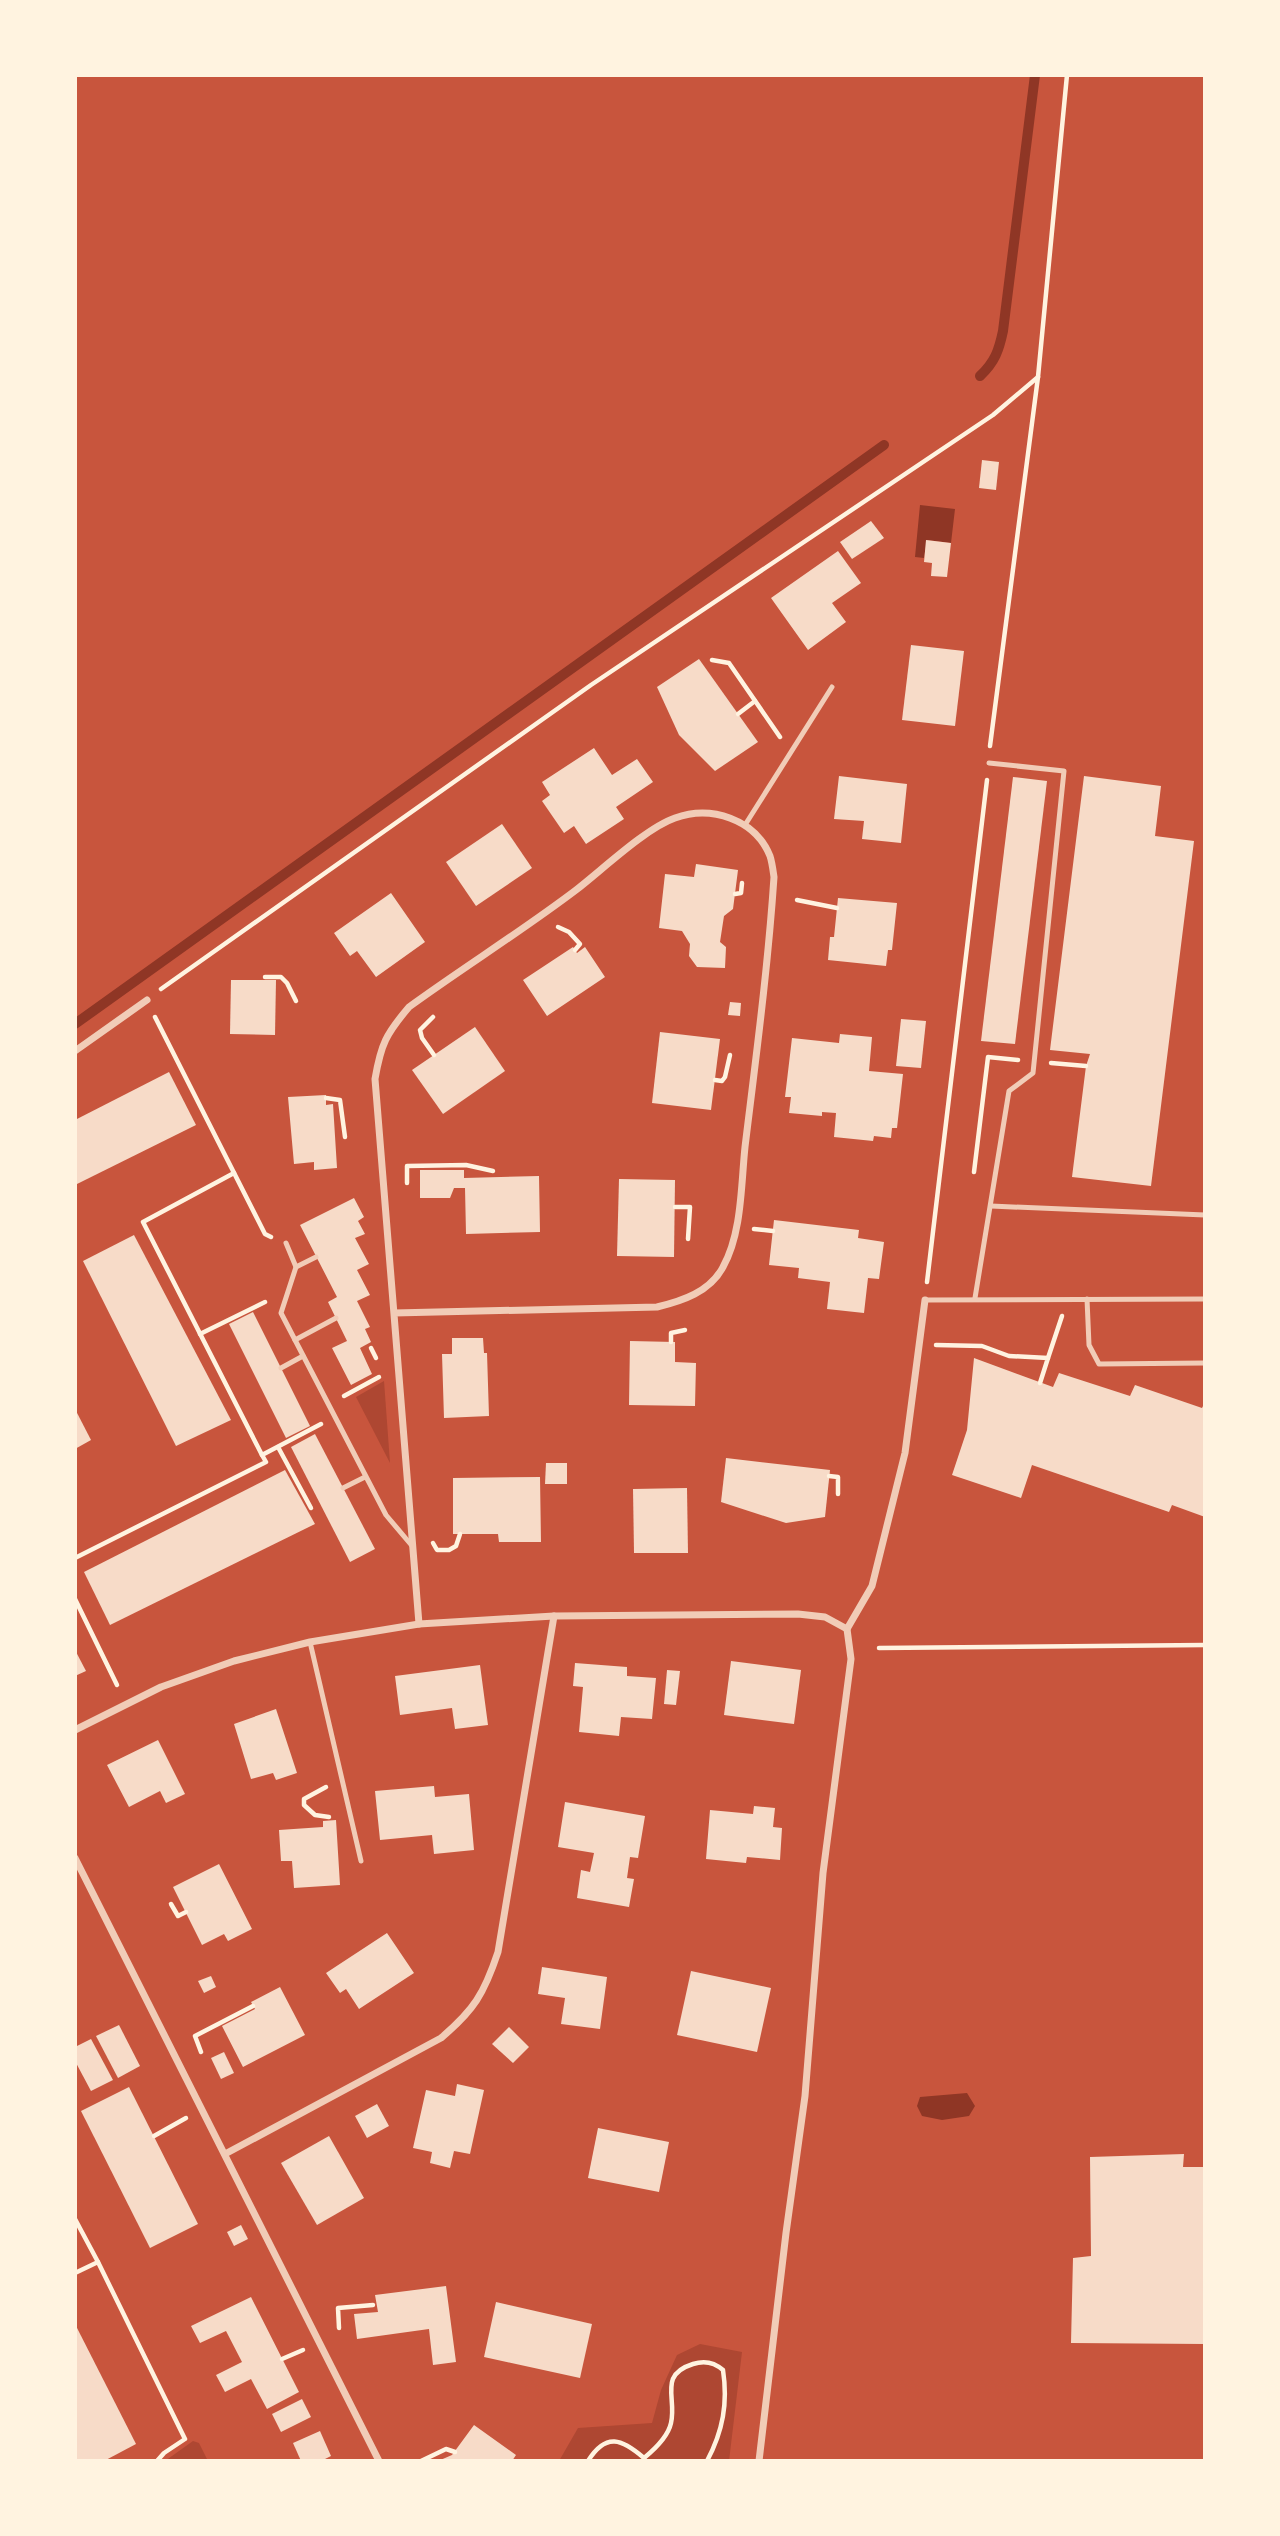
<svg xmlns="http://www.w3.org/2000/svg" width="1280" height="2536" font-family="'Source Serif 4',serif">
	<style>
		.green { fill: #ae4732 }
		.water { fill: #8f3625 }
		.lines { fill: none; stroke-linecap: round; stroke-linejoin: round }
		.stream { stroke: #8f3625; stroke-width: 10 }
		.building { fill: #f7dbc8 }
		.path { stroke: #fff3e0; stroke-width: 4.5 }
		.service { stroke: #f1ccb7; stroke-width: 5 }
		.minor { stroke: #f1ccb7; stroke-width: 7 }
	</style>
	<rect width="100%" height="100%" fill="#c8553d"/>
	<g class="green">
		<path d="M384,1381L390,1463L356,1397Z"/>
		<path d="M700,2344L742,2352L729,2461H559L578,2428L652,2423L661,2390L677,2355Z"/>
		<path d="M193,2441L199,2443L208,2461H165Z"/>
	</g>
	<g class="water">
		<path d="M920,505L955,509L951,543L927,540L924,558L915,557Z"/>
		<path d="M967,2093L975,2106L969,2116L942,2120L922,2116L917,2106L920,2097Z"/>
	</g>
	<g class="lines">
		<g class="stream">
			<path d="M980,376C995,362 999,350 1003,331L1035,75"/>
			<path d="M75,1024L884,445"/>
		</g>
	</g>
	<g class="building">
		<path d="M982,460L999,462L996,490L979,488Z"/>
		<path d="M871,521L884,538L852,559L840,542Z"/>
		<path d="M926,540L951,543L947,577L931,576L932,563L924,562Z"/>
		<path d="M838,551L861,583L832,603L846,622L808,650L771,598Z"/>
		<path d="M911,645L964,651L955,726L902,720Z"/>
		<path d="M699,659L758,742L715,771L679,735L657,687Z"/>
		<path d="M594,748L612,775L637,759L653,782L616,807L624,819L586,844L574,826L564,833L542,801L550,795L542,782Z"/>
		<path d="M839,776L907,784L901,843L862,839L864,821L834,819Z"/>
		<path d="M1084,776L1161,786L1155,836L1194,841L1151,1186L1072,1177L1086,1066L1090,1054L1050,1050Z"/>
		<path d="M1013,777L1047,781L1015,1044L981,1041Z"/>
		<path d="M502,824L532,868L476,906L446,862Z"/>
		<path d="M696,864L738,870L733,909L724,916L720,942L726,947L725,968L697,967L689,956L690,944L682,931L659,928L665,874L694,877Z"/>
		<path d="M391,893L425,942L376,977L357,951L350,956L334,933Z"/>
		<path d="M838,898L897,903L892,950H888L886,966L828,960L830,937H834Z"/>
		<path d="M573,947L577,953L585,947L605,977L547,1016L523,980Z"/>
		<path d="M231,980H276L275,1035L230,1034Z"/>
		<path d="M730,1002L741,1003L740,1016L728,1015Z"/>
		<path d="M901,1019L926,1021L921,1068L896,1066Z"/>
		<path d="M475,1027L505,1071L443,1114L412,1070Z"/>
		<path d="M660,1032L720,1039L711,1110L652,1103Z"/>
		<path d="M840,1034L872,1037L869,1071L903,1074L897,1128H892L891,1138L874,1136L873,1141L834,1137L836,1113L822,1112V1116L789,1113L791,1097H785L792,1038L839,1043Z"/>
		<path d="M169,1072L196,1125L75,1185V1120Z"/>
		<path d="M326,1095V1105L333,1104L337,1168L314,1170V1162L294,1164L288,1097Z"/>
		<path d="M420,1170H464V1178L539,1176L540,1232L466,1234L465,1188H454L450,1198H420Z"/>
		<path d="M619,1179L675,1180L674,1257L617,1256Z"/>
		<path d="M354,1198L364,1217L358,1221L365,1234L355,1238L369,1264L357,1270L370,1295L357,1301L370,1327L365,1329L371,1342L360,1348L372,1374L351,1385L332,1348L347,1341L328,1302L337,1297L300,1225Z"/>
		<path d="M774,1220L859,1230L858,1238L884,1242L879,1279L868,1278L864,1313L827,1309L830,1282L798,1278L799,1268L769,1265Z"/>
		<path d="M134,1235L231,1420L176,1446L83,1261Z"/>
		<path d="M253,1312L310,1426L286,1438L229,1324Z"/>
		<path d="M452,1338H483L484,1353H487L489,1416L444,1418L442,1354H452Z"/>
		<path d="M630,1341L675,1342V1362L696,1363L695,1406L629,1405Z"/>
		<path d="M974,1358L1053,1387L1059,1373L1130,1396L1135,1385L1202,1408L1205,1402V1517L1172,1505L1169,1512L1032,1465L1021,1498L952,1475L967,1430Z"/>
		<path d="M75,1409L91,1440L75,1449Z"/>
		<path d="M315,1434L375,1549L350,1562L291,1447Z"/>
		<path d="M726,1458L830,1470L825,1517L786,1523L721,1502Z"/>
		<path d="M546,1463H567V1484H545Z"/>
		<path d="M285,1470L315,1524L110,1625L84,1572Z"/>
		<path d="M540,1477L541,1542H499L498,1534H453V1478Z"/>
		<path d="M687,1488L688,1553H634L633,1489Z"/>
		<path d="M75,1650L86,1671L75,1676Z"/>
		<path d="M731,1661L801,1670L794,1724L724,1715Z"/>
		<path d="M575,1663L627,1667V1676L656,1678L652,1719L621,1717L619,1736L579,1732L583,1687L573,1686Z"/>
		<path d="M480,1665L488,1725L455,1729L452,1708L400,1715L395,1676Z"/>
		<path d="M667,1670L680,1671L676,1705L664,1704Z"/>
		<path d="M276,1709L297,1773L276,1780L273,1773L251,1779L234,1724Z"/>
		<path d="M158,1740L185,1794L166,1803L160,1791L129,1807L107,1765Z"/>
		<path d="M434,1786L435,1797L469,1794L474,1850L434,1854L432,1835L380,1840L375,1791Z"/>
		<path d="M565,1802L645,1816L638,1858L630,1857L627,1878L634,1879L629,1907L577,1898L581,1870L590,1872L594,1853L558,1847Z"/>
		<path d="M754,1806L775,1808L773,1827L782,1828L780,1860L747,1857L746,1863L706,1859L710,1810L753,1814Z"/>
		<path d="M336,1820L340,1885L294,1888L292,1861H281L279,1830L323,1827V1821Z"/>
		<path d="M219,1864L252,1929L228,1941L224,1934L202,1945L173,1887Z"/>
		<path d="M387,1933L414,1973L359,2009L346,1989L340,1993L326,1973Z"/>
		<path d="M542,1967L607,1977L600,2029L561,2024L565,1998L538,1994Z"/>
		<path d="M691,1971L771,1988L757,2052L677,2035Z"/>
		<path d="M211,1976L216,1987L204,1993L198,1981Z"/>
		<path d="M280,1987L305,2035L243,2067L222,2026L255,2009L251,2002Z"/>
		<path d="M119,2025L140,2066L118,2078L96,2036Z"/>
		<path d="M509,2027L529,2047L513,2063L492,2044Z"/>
		<path d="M91,2039L113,2080L91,2091L75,2061V2047Z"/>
		<path d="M224,2052L234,2073L221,2079L211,2058Z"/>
		<path d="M457,2084L484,2090L470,2154L454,2151L450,2168L430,2163L432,2152L413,2148L426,2090L455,2096Z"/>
		<path d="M129,2087L198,2224L150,2248L81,2111Z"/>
		<path d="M377,2104L389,2126L367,2138L355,2116Z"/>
		<path d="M598,2128L669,2142L659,2192L588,2178Z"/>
		<path d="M329,2136L364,2198L317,2225L281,2163Z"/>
		<path d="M1184,2154L1183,2167H1205V2344L1071,2343L1073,2258L1091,2256L1090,2157Z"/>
		<path d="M241,2225L248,2239L234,2246L227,2232Z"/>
		<path d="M446,2286L456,2362L433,2365L429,2329L357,2339L354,2314L378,2312L375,2295Z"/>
		<path d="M251,2297L299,2392L267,2409L251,2379L225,2392L216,2375L242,2362L226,2331L200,2343L191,2326Z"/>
		<path d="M496,2302L592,2324L580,2378L484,2357Z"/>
		<path d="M75,2324L136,2444L104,2461H75Z"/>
		<path d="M302,2399L311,2417L281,2432L272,2414Z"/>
		<path d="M474,2425L516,2455L512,2461H438L452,2455Z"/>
		<path d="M320,2431L331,2456L321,2461H301L293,2443Z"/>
	</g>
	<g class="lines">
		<g class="path">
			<path d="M712,660L729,663L780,737"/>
			<path d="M738,714L755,701"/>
			<path d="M990,746L1038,377L1067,75"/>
			<path d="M735,894L741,893L742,883"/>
			<path d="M797,900L837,908"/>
			<path d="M558,927L569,932L580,944L575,950"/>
			<path d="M265,977H281L287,983L296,1001"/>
			<path d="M161,989L591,685L993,415L1038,377"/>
			<path d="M155,1017L265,1234L271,1237"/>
			<path d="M433,1017L420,1030L422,1038L434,1055"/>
			<path d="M1051,1063L1086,1066"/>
			<path d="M715,1080L722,1081L725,1077L730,1055"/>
			<path d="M326,1098L340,1100L345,1137"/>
			<path d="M974,1172L988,1057L1018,1060"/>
			<path d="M234,1173L143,1222L262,1455"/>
			<path d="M407,1183V1166L466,1165L493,1171"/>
			<path d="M675,1207H690L688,1239"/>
			<path d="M754,1229L773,1231"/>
			<path d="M927,1282L987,780"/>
			<path d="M200,1334L265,1302"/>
			<path d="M671,1342V1333L685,1330"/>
			<path d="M936,1345L982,1346L1009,1356L1048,1358L1040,1383"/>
			<path d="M371,1348L376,1358"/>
			<path d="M1048,1358L1062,1316"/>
			<path d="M344,1396L379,1377"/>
			<path d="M278,1447L311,1508"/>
			<path d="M829,1476L838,1477V1494"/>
			<path d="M433,1543L437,1550H449L456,1546L460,1534"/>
			<path d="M75,1558L266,1462L262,1455L321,1424"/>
			<path d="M75,1599L117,1685"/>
			<path d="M879,1648L1205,1645"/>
			<path d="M326,1787L304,1799V1805L315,1815L329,1817"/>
			<path d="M171,1904L178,1916L186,1912"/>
			<path d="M201,2052L195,2036L253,2006"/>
			<path d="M154,2136L186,2118"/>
			<path d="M75,2219L98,2262L75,2273"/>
			<path d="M98,2262L185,2439L164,2453L157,2461"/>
			<path d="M339,2328L338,2308L373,2305"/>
			<path d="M282,2359L303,2350"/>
			<path d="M421,2461L446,2449L455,2452"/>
			<path d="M588,2461C606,2432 622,2439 644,2458"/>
			<path d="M645,2461L644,2458C655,2449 668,2437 671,2423C677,2398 658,2375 693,2364C705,2360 714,2362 723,2370C728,2403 723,2431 707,2461"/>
		</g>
		<g class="service">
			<path d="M745,825L832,687"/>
			<path d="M991,1206L1205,1215"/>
			<path d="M286,1243L296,1267L281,1313L386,1515L413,1547"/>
			<path d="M296,1267L316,1257"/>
			<path d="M975,1298L1009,1091L1033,1073L1064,771L989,763"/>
			<path d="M1087,1299L1089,1345L1099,1364L1205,1363"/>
			<path d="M925,1300L1205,1299"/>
			<path d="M295,1340L336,1318"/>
			<path d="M281,1368L303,1356"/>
			<path d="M343,1488L365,1477"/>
			<path d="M310,1642L361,1861"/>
		</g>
		<g class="minor">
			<path d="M75,1051L147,1000"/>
			<path d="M394,1313L657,1307C682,1301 710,1292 723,1267C742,1233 741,1185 745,1147C756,1057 768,967 774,877C773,870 772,862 770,856C755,819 711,805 675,818C646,828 602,870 576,890C522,931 464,967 409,1007C386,1034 381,1044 375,1079L419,1624"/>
			<path d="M75,1730L161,1687L234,1661L310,1642L419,1624L554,1616L798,1614L825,1617L847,1629"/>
			<path d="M75,1858L379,2461"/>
			<path d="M225,2154L441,2038C474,2010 484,1994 498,1952L554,1616"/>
			<path d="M759,2461L786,2233L805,2096L823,1873L851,1659L847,1629L872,1586L905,1453L925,1300"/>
		</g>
	</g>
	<rect width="1280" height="2536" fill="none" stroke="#fff3e0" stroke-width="154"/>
</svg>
